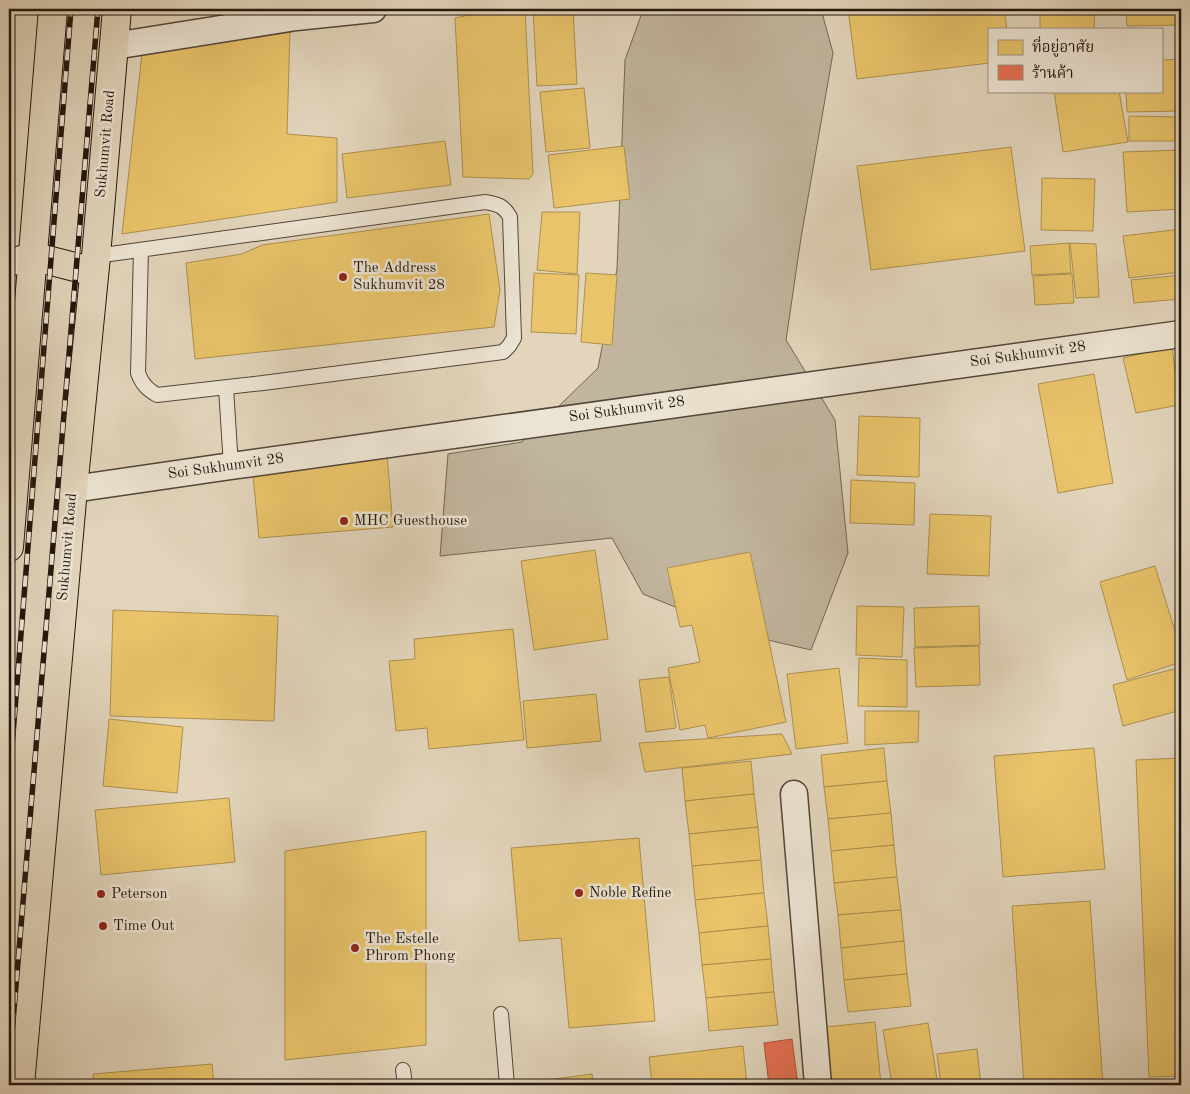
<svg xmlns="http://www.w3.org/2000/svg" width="1190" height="1094" font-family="'Old Standard TT','Noto Serif Thai',serif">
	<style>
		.green { fill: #c1b59e; stroke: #726656 }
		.homes { fill: #e9c46a; stroke: #ad904e }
		.shops { fill: #e76f51; stroke: #ac553d }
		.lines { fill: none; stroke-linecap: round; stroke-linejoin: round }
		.service-casing { stroke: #524639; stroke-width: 16 }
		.minor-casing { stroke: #524639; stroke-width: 29 }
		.primary-casing { stroke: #22170d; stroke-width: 30 }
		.service { stroke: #ece4d3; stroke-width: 14 }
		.minor { stroke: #ece4d3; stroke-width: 26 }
		.primary { stroke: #e2d5bc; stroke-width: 28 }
		.rail-casing { stroke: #22170d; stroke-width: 5.5 }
		.rail { stroke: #ece4d3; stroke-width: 4; stroke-dasharray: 11; stroke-linecap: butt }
		.poi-dot { fill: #8f2418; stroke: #ece4d3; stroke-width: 2 }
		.labels { text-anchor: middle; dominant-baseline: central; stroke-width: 5; stroke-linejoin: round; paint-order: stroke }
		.street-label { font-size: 15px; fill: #22170d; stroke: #ece4d3 }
		.poi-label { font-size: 15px; fill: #22170d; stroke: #ece4d3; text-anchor: start }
	</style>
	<rect width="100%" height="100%" fill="#e2d5bc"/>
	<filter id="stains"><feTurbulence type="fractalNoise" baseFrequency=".004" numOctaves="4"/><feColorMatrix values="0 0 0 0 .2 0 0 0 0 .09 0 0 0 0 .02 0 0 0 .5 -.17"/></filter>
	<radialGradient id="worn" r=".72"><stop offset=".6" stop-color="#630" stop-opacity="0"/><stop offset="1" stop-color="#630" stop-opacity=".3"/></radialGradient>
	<path class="green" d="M646,9H821L833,53L801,238L786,340L835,420L848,553L811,650L742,634L643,594L612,538L440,556L448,454L522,442L598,368L617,269L625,60L643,10Z"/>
	<g class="homes">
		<path d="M497,9H525L533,174L529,179L463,177L455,18Z"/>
		<path d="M533,9H573L577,84L537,86Z"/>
		<path d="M848,9H1004L1007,29H989V63L857,79Z"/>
		<path d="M1040,9H1095L1094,29H1040Z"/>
		<path d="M1126,9H1181V25L1127,26Z"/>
		<path d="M290,30L287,134L337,138V202L122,234L142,53Z"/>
		<path d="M1181,59V111L1127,112L1126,91H1161V60Z"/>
		<path d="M584,88L590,148L546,152L540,92Z"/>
		<path d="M1054,91H1119L1128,142L1063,152Z"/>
		<path d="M1129,116L1181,117V141H1129Z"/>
		<path d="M445,141L451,185L347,198L342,154Z"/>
		<path d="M624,146L630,199L554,208L548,155Z"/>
		<path d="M1011,147L1025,251L871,270L857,166Z"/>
		<path d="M1181,150V209L1127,212L1123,152Z"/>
		<path d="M1042,178L1095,179L1093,231L1041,230Z"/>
		<path d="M542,212H580L577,274L537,270Z"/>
		<path d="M489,214L500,290L494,327L195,359L186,263L242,254L262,245Z"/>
		<path d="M1181,229V272L1129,278L1123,236Z"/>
		<path d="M1069,243L1071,273L1032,275L1030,246Z"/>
		<path d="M1070,243L1096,244L1099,297L1076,298Z"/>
		<path d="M534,273L579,275L576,334L531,332Z"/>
		<path d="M586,273L617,275L612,345L581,342Z"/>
		<path d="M1072,274L1074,303L1035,305L1033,276Z"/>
		<path d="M1181,275V299L1134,303L1131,280Z"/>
		<path d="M1172,346L1179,405L1136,413L1123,358Z"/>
		<path d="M1094,374L1113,483L1058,493L1038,384Z"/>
		<path d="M859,416L920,418L919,477L857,475Z"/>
		<path d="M387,454L393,527L259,538L252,465Z"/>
		<path d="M851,480L915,483L914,525L850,523Z"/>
		<path d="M1181,509V549L1176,510Z"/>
		<path d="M930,514L991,516L989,576L927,574Z"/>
		<path d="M595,550L608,639L534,650L521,561Z"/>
		<path d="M750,552L786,722L708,738L705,725L680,730L668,668L700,662L692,625L680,627L667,568Z"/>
		<path d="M1155,566L1181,651V662L1127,680L1100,582Z"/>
		<path d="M857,606L904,607L902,657L856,655Z"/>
		<path d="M979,606L980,645L915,647L914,608Z"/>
		<path d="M113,610L278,616L274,721L110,716Z"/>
		<path d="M513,629L524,740L429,749L427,728L396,731L389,661L415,659L414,639Z"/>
		<path d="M979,646L980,685L916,687L914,648Z"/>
		<path d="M859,658L907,660V707L858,706Z"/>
		<path d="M1181,667V710L1123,726L1113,685Z"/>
		<path d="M839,668L848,743L796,749L787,674Z"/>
		<path d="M669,677L676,728L646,732L639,680Z"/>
		<path d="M596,694L601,741L527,748L523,701Z"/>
		<path d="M865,711H919L918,742L865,745Z"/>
		<path d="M109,719L183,727L177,793L103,786Z"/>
		<path d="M782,734L792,754L645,772L639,743Z"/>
		<path d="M884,748L887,781L824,787L821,755Z"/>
		<path d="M1094,748L1105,869L1003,877L994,756Z"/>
		<path d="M1181,758V1076L1149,1077L1136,760Z"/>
		<path d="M751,761L754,794L685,801L682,768Z"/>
		<path d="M887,781L891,813L828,819L824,787Z"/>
		<path d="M754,794L758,827L689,834L685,801Z"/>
		<path d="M229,798L235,862L101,875L95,810Z"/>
		<path d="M891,813L894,845L831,851L828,819Z"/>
		<path d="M758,827L761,860L692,866L689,834Z"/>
		<path d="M426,831V1045L285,1060V851Z"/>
		<path d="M639,838L655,1021L569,1028L561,938L519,941L511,848Z"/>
		<path d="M894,845L897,877L834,883L831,851Z"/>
		<path d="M761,860L764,893L695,900L692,866Z"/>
		<path d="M897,877L901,910L838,915L834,883Z"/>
		<path d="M764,893L768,926L699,933L695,900Z"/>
		<path d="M1090,901L1103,1085H1024L1012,906Z"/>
		<path d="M901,910L904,941L841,948L838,915Z"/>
		<path d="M768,926L771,959L702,965L699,933Z"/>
		<path d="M904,941L907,974L844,980L841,948Z"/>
		<path d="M771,959L774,992L706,998L702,965Z"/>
		<path d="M907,974L911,1006L848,1012L844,980Z"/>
		<path d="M774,992L778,1025L709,1031L706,998Z"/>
		<path d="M875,1022L881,1085H820L814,1028Z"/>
		<path d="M928,1023L938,1085H892L883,1030Z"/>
		<path d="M743,1046L747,1085H652L649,1057Z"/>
		<path d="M977,1049L981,1085H941L937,1054Z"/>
		<path d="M212,1064L214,1085H94L93,1074Z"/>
		<path d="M592,1074L593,1085H532V1082Z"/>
	</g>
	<path class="shops" d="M792,1039L798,1085H769L764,1043Z"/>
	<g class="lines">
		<defs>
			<g id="service">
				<path d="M96,256L485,202C498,204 504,206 510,217L514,338L509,346L503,352L263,383L157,395C147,389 142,384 138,373L141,250"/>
				<path d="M226,388L231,466"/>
				<path d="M501,1014L507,1085"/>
				<path d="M403,1070L405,1085"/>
			</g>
			<g id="minor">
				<path d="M114,46L296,17L373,9"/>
				<path d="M9,263L32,256"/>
				<path d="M73,489L231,466L1181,334"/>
				<path d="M794,794L818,1085"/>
			</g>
			<g id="primary">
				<path d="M32,256L94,272"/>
				<path d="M9,547L53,9"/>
				<path d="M20,1085L73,489L96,256L117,9"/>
			</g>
		</defs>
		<use href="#service" class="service-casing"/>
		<use href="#minor" class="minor-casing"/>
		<use href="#primary" class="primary-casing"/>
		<use href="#service" class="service"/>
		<use href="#minor" class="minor"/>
		<use href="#primary" class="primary"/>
		<defs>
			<g id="rail">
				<path d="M9,784L71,9"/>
				<path d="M9,1069L98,9"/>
			</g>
		</defs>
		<use href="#rail" class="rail-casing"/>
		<use href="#rail" class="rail"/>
	</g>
	<g class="poi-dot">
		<circle cx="343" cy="277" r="5"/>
		<circle cx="344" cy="521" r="5"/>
		<circle cx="579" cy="893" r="5"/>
		<circle cx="101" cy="894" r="5"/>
		<circle cx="103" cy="926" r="5"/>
		<circle cx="355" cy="948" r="5"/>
	</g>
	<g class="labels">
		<g class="street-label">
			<text transform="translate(106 144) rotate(-85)">Sukhumvit Road</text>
			<text transform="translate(1028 355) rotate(-8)">Soi Sukhumvit 28</text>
			<text transform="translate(627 410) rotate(-8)">Soi Sukhumvit 28</text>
			<text transform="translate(226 467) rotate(-8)">Soi Sukhumvit 28</text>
			<text transform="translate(68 547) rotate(-85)">Sukhumvit Road</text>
		</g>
		<g class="poi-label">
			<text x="353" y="268">The Address<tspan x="353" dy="17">Sukhumvit 28</tspan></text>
			<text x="354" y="521">MHC Guesthouse</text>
			<text x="589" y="893">Noble Refine</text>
			<text x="111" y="894">Peterson</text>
			<text x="113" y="926">Time Out</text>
			<text x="365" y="939">The Estelle<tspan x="365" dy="17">Phrom Phong</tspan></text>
		</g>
	</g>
	<rect width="1190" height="1094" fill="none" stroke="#e2d5bc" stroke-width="30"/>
	<rect x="10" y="10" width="1170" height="1074" fill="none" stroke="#22170d" stroke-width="2.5"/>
	<rect x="15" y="15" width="1160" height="1064" fill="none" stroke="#22170d"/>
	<rect x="988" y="28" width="175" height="65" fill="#ece4d3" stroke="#9b9284"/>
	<rect x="998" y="40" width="25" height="15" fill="#e9c46a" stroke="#9b9284"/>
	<text x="1032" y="52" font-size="15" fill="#22170d">ที่อยู่อาศัย</text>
	<rect x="998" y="65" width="25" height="15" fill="#e76f51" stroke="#9b9284"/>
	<text x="1032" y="78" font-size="15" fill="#22170d">ร้านค้า</text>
	<rect width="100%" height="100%" filter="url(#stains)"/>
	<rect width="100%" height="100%" fill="url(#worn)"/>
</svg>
